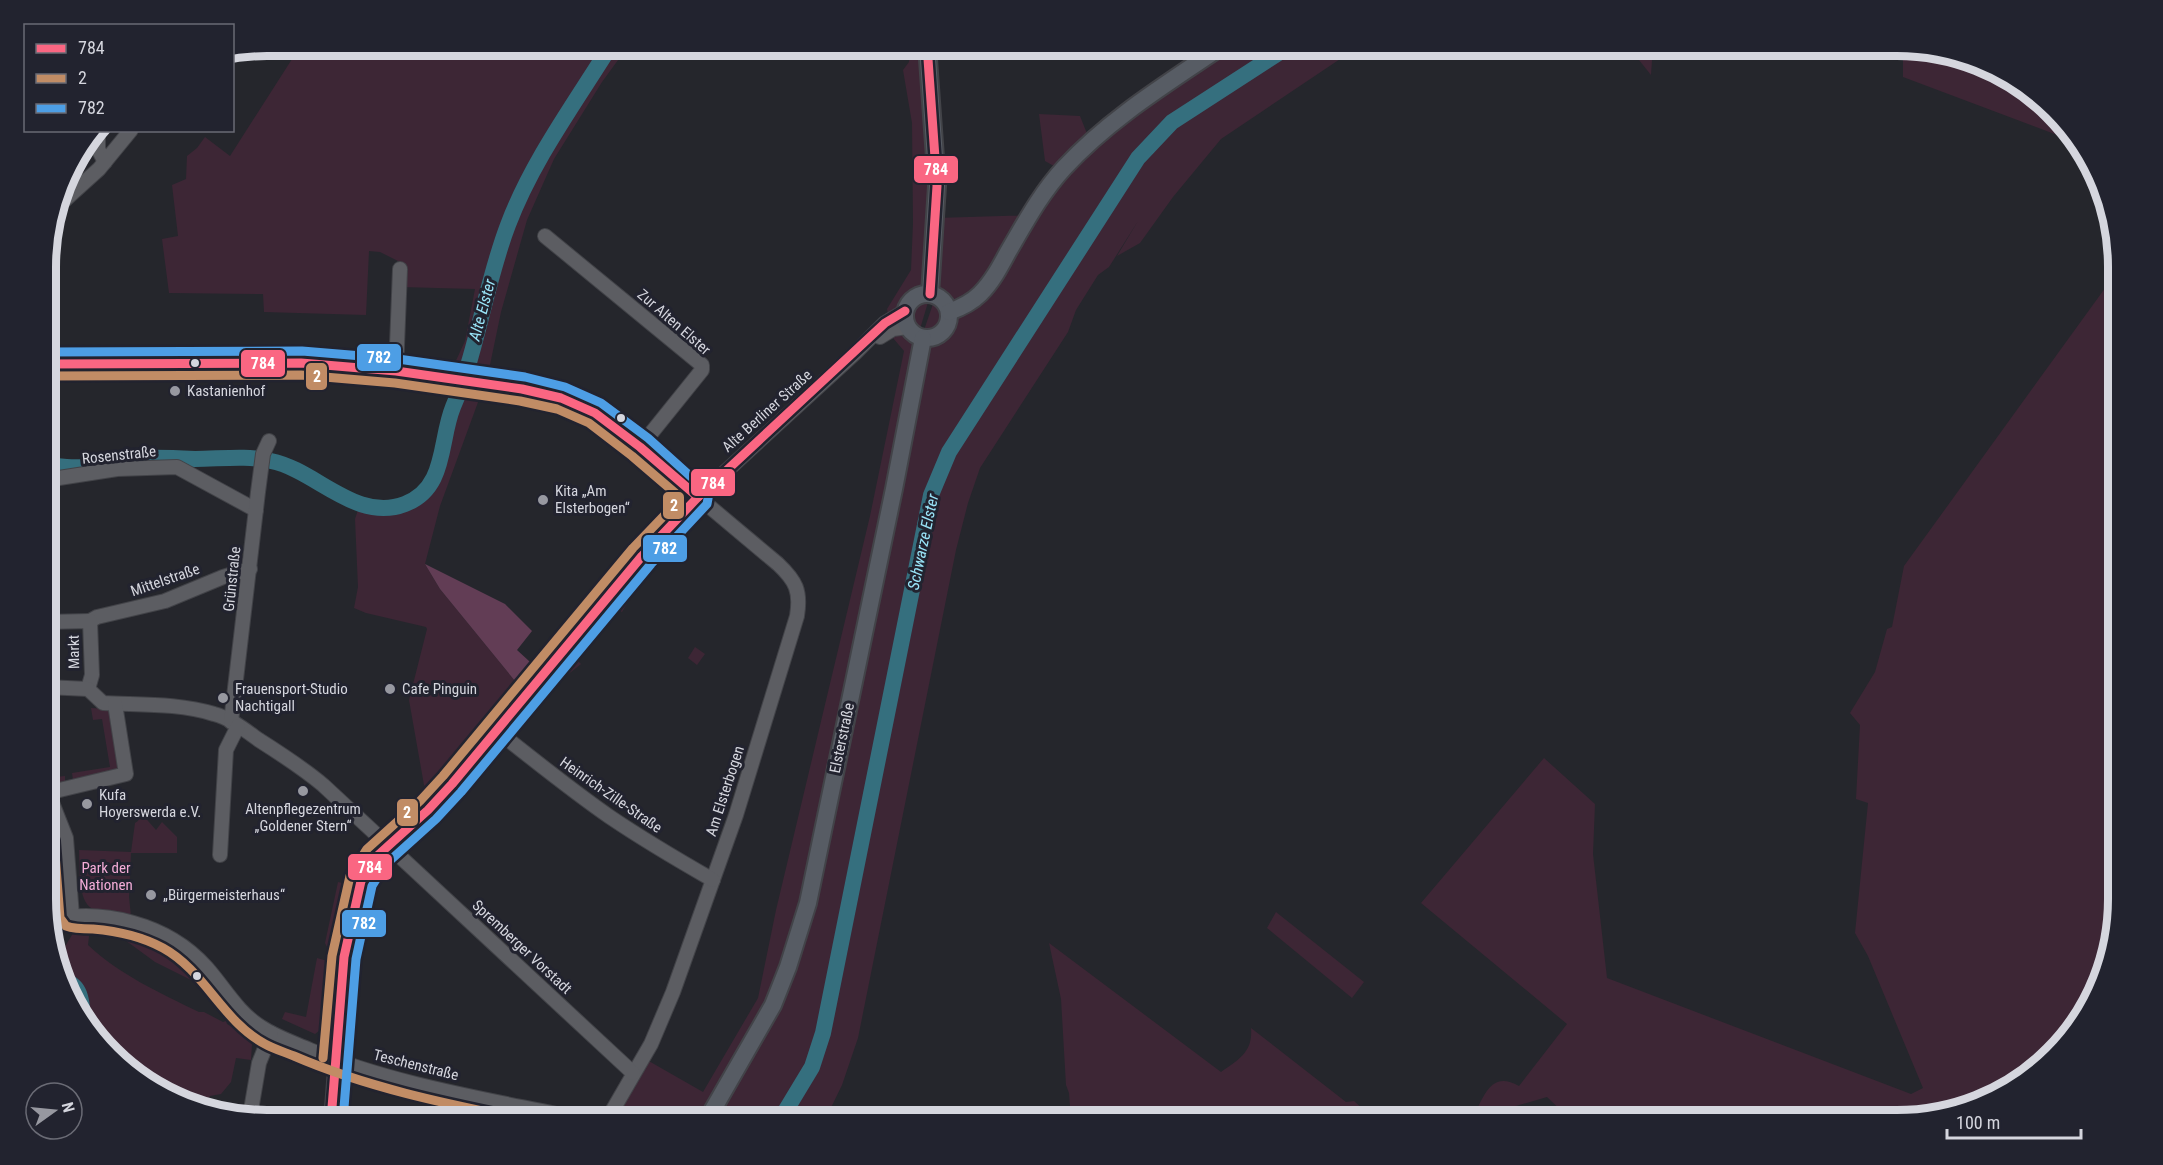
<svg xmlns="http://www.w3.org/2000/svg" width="2163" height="1165" font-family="'Roboto Condensed',sans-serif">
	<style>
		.green { fill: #3d2635; fill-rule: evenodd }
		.forest { fill: #623d55 }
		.water { fill: #356f7e }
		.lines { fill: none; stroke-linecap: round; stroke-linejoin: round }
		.river { stroke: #356f7e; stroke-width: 16 }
		.minor-casing { stroke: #424348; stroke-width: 16 }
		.major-casing { stroke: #424348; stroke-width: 20 }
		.minor { stroke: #5c5d62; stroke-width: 14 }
		.major { stroke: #575c64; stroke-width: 16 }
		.bus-1-casing { stroke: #22232f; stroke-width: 14 }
		.bus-2-casing { stroke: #22232f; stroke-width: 14 }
		.bus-3-casing { stroke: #22232f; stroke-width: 14 }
		.bus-1 { stroke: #fa6682; stroke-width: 9 }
		.bus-2 { stroke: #c18c65; stroke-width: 9 }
		.bus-3 { stroke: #4d9ee5; stroke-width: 9 }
		.bus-dot { fill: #d5d6de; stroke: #22232f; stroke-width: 2 }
		.poi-dot { fill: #9798a0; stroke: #22232f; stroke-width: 2 }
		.labels { text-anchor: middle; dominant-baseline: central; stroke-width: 6; stroke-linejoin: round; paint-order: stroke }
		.street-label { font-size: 15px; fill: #d5d6de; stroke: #22232f }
		.poi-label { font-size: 15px; fill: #d5d6de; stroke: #22232f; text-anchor: start }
		.park-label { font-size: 15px; fill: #f3acd7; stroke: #22232f }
		.water-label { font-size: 16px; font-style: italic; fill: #9ae5f9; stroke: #22232f }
		.rim { fill: none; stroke: #d5d6de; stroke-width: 8 }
		.line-badge { stroke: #22232f; stroke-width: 2 }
		.badge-label { font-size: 16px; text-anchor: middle; font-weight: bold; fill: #fff }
	</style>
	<rect width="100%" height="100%" fill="#25262c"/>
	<g class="green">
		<path d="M301,45H629L602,82L554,159L527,220L501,312L486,384L448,378L465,341L475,289L400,287V262L380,252L369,251L366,315L264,312L263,294L169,293L162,239L178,236L172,185L186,179L187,156L197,148L205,137L230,156Z"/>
		<path d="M910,45H926L935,150L936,218L1030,215L990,282L978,295L957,309C996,294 1016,238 1037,205C1047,189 1059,174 1071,161L1061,170L1045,161L1039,114L1080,116L1090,141L1132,108L1224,45H1361L1221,139L1173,197L1140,243L1117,256L1138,221L1109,267L1098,275L1076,310L1068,332L980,468L968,503L956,550L858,1038L842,1085L825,1120H708L774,1005L800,936L869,618L895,489L914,379L893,488L807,903C797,937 787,971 772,1003C754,1044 729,1082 707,1120H645L625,1115L622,1111L627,1098L647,1060L703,1092L758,998L776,910L870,516L904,351L893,338L887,309L911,270L913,223L912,123L903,70L909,62ZM924,293C967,295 947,353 916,336C906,331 904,321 904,312L896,317C905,309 910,297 924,293Z"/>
		<path d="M1627,45H1653L1651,75Z"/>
		<path d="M1903,47L1995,68L2081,144L1903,77Z"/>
		<path d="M2116,273L2118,899L2095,997L2063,1045L2019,1083L1968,1108L1911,1120H1571L1547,1097L1509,1108V1114L1500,1120H1471C1484,1099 1489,1069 1519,1086L1567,1024L1421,903L1544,758L1595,804L1593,854L1607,978L1911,1094L1923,1088L1868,956L1855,933L1868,803L1856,799L1860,725L1850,713L1875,672L1887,629L1892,627L1904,566Z"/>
		<path d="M929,299L920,329C910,322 909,312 917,302Z"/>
		<path d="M934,301C949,312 942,329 924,330Z"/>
		<path d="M463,391L481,394L440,506L425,564L440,589L524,692L491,726L430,800L424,785L409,700L427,629L426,627L366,613L354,608L358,587L355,519L358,510C370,503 389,512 407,503C440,489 440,459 447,430C450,416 458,403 463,391Z"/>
		<path d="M641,559L636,588L622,612L613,607L603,622L574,657L581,664L541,696L528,702Z"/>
		<path d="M695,647L705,654L697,665L688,658Z"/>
		<path d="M91,708L112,709L121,770L73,780L72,773L110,767L102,719L93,720Z"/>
		<path d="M46,717L49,718V739L56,777L65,776V782L51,786L47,772Z"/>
		<path d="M141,813L156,830L162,822L177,837V853H131L129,897L131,916C119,914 104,914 93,909C77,902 80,865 79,850L131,852L135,823L138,821Z"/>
		<path d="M343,878L348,881L334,949L327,947L325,943L338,882L342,883Z"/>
		<path d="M1276,912L1364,982L1352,998L1267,928Z"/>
		<path d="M88,917L167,936L231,999L218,1004L206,998L209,989L155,962L110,929L90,928L88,945C120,975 160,993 199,1012H204L223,1022L226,1021L227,1024L234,1028L240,1025L243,1032L247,1030L259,1036L256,1043L252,1044L251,1060L236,1058L231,1082L221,1094L210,1096L204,1106L168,1097L82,1022L58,958L75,930L81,932Z"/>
		<path d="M1049,943L1221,1072C1239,1059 1253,1052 1251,1028L1346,1102L1354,1101L1375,1120H1071L1069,1093L1066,1085L1061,999Z"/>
		<path d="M317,958L331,962L323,1022L320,1030L315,1034L282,1019L285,1012L306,1017Z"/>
	</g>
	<path class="forest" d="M425,564L505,604L532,631L517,650L541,672L524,692L440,589Z"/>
	<path class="water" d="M62,969C69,973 77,977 82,983C90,993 93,1014 86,1025L82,1022Z"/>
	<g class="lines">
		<g class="river">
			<path d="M46,465C58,466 70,468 82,467C102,464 121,459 140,458C158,457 177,458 195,459C220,459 246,455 271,461C316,470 356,523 405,504C447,488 439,441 453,407C478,349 485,285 508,225C532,161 575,103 611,45"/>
			<path d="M780,1120L812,1067L823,1033L931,495L949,452L1138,158L1172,122L1291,45"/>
		</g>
		<defs>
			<g id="minor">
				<path d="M98,130V149L105,162"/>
				<path d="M58,206L99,169L131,130"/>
				<path d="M545,236L702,365V370L640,447"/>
				<path d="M880,337L893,329L907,327"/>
				<path d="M46,364C122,366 198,361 274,362C337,363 401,372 464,381C516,388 567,393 611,424L778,564C796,581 801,591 797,616L736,815L673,992L651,1044L607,1120"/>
				<path d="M396,371L400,269"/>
				<path d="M46,480L117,469L177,467L256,510"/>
				<path d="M90,621L97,617L165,601L223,577L250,569"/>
				<path d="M46,622L90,621L92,675L88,689"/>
				<path d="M46,687L88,689L103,703C140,705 179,703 214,714C230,718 245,730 259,740C281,754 303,768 323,785L633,1073"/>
				<path d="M231,722L258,492L263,454L269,441"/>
				<path d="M496,730C534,760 571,790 610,817C644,840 678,860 713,880"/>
				<path d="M47,790L66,838L72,916"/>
				<path d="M47,793L126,774L115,704"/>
				<path d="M220,855L226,750L238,726"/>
				<path d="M47,921C101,907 168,924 206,967C224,987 237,1012 261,1027C276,1037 294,1043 310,1050C397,1086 492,1100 584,1120"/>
				<path d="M250,1116L259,1063L271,1033"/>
				<path d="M331,1120L344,957L361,881L376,857L428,810L452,784L642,556L698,497L856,352L885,323L905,311"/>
			</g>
			<g id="major">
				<path d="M927,45L937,186L930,294"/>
				<circle cx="927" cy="316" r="22"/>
				<path d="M949,312C960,308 971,303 980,294C992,282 1000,267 1008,252C1025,223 1041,193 1064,168C1110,118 1168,83 1224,45"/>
				<path d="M707,1120L773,1005L788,967L808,903L894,489L923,338"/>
			</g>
		</defs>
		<use href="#minor" class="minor-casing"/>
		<use href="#major" class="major-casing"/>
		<use href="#minor" class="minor"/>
		<use href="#major" class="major"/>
		<defs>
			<g id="bus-1">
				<path d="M927,45L937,186L930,294"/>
				<path d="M46,364L301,363L396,371L522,389L561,398L595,413L640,447L698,497"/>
				<path d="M331,1120L344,957L361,881L376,857L428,810L452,784L642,556L698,497L885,323L905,311"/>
			</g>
			<g id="bus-2">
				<path d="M46,376L301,375L395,383L520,401L557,409L589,423L632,456L681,498L633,548L443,776L420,801L367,849L350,876L332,956L323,1058"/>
				<path d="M47,822L54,841L60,918L66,926C74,929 84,929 93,929C117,931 141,936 163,948C205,971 222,1021 265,1044C274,1049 284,1052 294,1056C368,1088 448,1104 526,1120"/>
			</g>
			<path id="bus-3" d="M46,352L302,351L398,359L525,377L565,387L601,403L648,438L709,493L707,504L651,564L461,792L436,819L385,865L372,886L356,959L343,1120"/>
		</defs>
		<use href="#bus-1" class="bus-1-casing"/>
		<use href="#bus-2" class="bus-2-casing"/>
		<use href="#bus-3" class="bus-3-casing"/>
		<use href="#bus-1" class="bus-1"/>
		<use href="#bus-2" class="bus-2"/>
		<use href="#bus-3" class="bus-3"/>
	</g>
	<g class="bus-dot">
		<circle cx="195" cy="363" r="5"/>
		<circle cx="621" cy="418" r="5"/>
		<circle cx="197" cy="976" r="5"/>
	</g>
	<g class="poi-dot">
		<circle cx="175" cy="391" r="6"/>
		<circle cx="543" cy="500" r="6"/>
		<circle cx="390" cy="689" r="6"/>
		<circle cx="223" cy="698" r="6"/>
		<circle cx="303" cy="791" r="6"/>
		<circle cx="87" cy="804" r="6"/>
		<circle cx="151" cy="895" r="6"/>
	</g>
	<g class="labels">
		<g class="street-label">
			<text transform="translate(674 322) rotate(41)">Zur Alten Elster</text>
			<text transform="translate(767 411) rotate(-42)">Alte Berliner Straße</text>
			<text transform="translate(119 455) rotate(-6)">Rosenstraße</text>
			<text transform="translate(232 579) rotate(-84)">Grünstraße</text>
			<text transform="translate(165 580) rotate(-19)">Mittelstraße</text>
			<text transform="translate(74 652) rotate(-91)">Markt</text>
			<text transform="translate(842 738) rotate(-78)">Elsterstraße</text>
			<text transform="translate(725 791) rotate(-72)">Am Elsterbogen</text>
			<text transform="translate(611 795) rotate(35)">Heinrich-Zille-Straße</text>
			<text transform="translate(522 947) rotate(43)">Spremberger Vorstadt</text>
			<text transform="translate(416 1065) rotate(14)">Teschenstraße</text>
		</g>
		<g class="poi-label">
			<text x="187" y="391">Kastanienhof</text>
			<text x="555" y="491">Kita „Am<tspan x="555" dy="17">Elsterbogen“</tspan></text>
			<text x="235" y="689">Frauensport-Studio<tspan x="235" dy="17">Nachtigall</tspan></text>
			<text x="402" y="689">Cafe Pinguin</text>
			<text x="99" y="795">Kufa<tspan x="99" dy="17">Hoyerswerda e.V.</tspan></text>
			<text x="303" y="809" text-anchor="middle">Altenpflegezentrum<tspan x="303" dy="17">„Goldener Stern“</tspan></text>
			<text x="163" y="895">„Bürgermeisterhaus“</text>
		</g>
		<g class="park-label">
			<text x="106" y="868">Park der<tspan x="106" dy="17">Nationen</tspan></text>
		</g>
		<g class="water-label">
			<text transform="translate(482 310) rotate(-75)">Alte Elster</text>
			<text transform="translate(923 542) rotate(-78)">Schwarze Elster</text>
		</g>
	</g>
	<path d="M0 0H2163V1165H0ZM267 56H1897A211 211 0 0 1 2108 267V899A211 211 0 0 1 1897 1110H267A211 211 0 0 1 56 899V267A211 211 0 0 1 267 56Z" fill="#22232f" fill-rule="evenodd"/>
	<path class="rim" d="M267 56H1897A211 211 0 0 1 2108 267V899A211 211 0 0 1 1897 1110H267A211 211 0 0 1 56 899V267A211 211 0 0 1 267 56Z"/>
	<g class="line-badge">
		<rect x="913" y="155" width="46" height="29" rx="6" fill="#fa6682"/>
		<rect x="356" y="343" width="46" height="29" rx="6" fill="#4d9ee5"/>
		<rect x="240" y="349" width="46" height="29" rx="6" fill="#fa6682"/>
		<rect x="305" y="362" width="23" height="29" rx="6" fill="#c18c65"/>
		<rect x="690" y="468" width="46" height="29" rx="6" fill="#fa6682"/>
		<rect x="662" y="491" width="23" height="29" rx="6" fill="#c18c65"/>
		<rect x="642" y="534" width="46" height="29" rx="6" fill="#4d9ee5"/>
		<rect x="396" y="798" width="23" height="29" rx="6" fill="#c18c65"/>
		<rect x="347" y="853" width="46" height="28" rx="6" fill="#fa6682"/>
		<rect x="341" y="909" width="46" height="29" rx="6" fill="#4d9ee5"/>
	</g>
	<g class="badge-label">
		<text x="936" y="175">784</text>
		<text x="379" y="363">782</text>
		<text x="263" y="369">784</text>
		<text x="317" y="382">2</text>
		<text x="713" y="489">784</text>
		<text x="674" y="511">2</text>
		<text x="665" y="554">782</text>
		<text x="407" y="818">2</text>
		<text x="370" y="873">784</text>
		<text x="364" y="929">782</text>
	</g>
	<rect x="24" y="24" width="210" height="108" fill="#22232f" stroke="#6a6b75" stroke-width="1.5"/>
	<rect x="36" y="44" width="30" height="9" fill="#fa6682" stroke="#6a6b75" stroke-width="1.5"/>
	<text x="78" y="54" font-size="18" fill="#d5d6de">784</text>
	<rect x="36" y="74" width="30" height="9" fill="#c18c65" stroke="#6a6b75" stroke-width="1.5"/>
	<text x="78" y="84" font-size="18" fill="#d5d6de">2</text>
	<rect x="36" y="104" width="30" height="9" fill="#4d9ee5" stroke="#6a6b75" stroke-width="1.5"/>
	<text x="78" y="114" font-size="18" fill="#d5d6de">782</text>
	<g transform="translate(54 1111) rotate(75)"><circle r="28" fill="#22232f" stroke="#6a6b75" stroke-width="1.5"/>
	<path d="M0-4.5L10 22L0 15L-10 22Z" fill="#9798a0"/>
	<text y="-9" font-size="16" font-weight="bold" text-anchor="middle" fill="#d5d6de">N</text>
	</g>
	<path d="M1947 1129v9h134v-9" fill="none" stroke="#d5d6de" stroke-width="3"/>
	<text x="1956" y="1129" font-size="18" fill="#d5d6de" stroke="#22232f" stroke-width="4.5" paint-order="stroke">100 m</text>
</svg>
